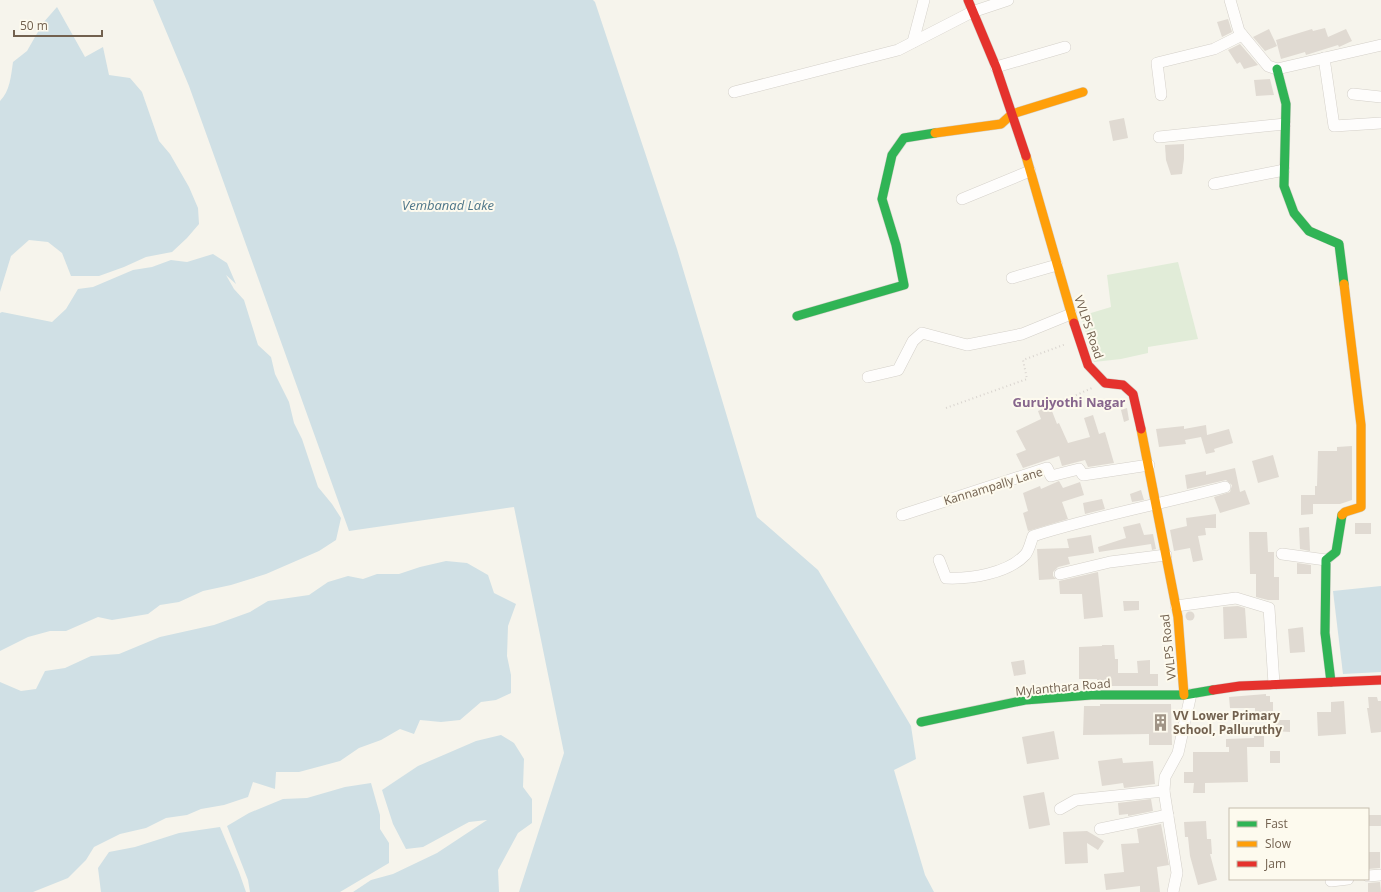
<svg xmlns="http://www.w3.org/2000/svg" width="1381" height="892" font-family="'Open Sans',sans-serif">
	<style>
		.green { fill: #e1ecd8 }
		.water { fill: #d0e0e5 }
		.building { fill: #e0dad2 }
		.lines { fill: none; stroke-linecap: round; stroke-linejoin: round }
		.street-casing { stroke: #d4d0c9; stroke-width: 12 }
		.fast-casing { stroke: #d4cfc8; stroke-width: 10 }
		.slow-casing { stroke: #d4cfc8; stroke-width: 10 }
		.jam-casing { stroke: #d4cfc8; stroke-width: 10 }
		.path { stroke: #d9d4cf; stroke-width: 2; stroke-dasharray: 1 3; stroke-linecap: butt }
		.street { stroke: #fefdfc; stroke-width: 11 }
		.fast { stroke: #30b455; stroke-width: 9 }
		.slow { stroke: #ff9f0a; stroke-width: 9 }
		.jam { stroke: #e5322d; stroke-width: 9 }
		.labels { text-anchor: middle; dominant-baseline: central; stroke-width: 4; stroke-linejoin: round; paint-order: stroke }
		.street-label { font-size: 12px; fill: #72614f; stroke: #fdfaee }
		.poi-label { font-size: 12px; font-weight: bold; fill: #72614f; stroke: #fdfaee; text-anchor: start }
		.water-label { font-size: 13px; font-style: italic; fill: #4e7689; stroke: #fdfaee }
		.neighbourhood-label { font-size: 13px; font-weight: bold; fill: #87668d; stroke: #fdfaee }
	</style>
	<rect width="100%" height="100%" fill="#f6f4ec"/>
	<path class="green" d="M1178,262L1198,339L1148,347V353L1121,359L1094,362L1081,316L1111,307L1107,275Z"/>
	<g class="water">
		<path d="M153,0H593L595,2L677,249L757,517L818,570L911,726L916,759L894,770L925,875L934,892H519L564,753L514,507L349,531L189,86Z"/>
		<path d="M57,7L85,57L103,47L109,75L130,78L142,92L159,141L170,154L189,187L198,208L199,224L187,238L172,252L146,257L124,267L99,276H71L62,253L48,242L29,240L11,256L0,292V101C10,91 11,76 13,62L27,51L43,23Z"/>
		<path d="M213,254L227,263L236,284L226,275L234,289L244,300L258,345L271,357L275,374L289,402L294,423L302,439L318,487L332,504L341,518L336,540L319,551L266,574L231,585L203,591L179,602L160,605L148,614L112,620L98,617L66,631H50L28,637L0,651V313L2,312L52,322L66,309L78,289L93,287L133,270L152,267L171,260L187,262Z"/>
		<path d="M446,561L467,563L488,575L494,593L516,604L508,626L507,656L511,675V693L496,700L481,702L460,720L441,722L420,720L414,734L400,729L381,740L359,748L340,761L299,772H276L275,789L253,782L248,797L224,805L201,809L187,815L166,818L146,828L120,834L94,847L86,860L68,878L33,892H0V682L21,691L36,689L45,671L65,668L91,656L119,654L160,637L214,625L250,612L268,601L309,595L328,582L348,576L363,579L377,574H399L420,567Z"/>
		<path d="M1381,586V672L1343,674L1333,591Z"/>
		<path d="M501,735L514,743L524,759L523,787L532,799V823L518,833L498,870L499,892H353L371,880L393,874L437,853L487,820L469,822L423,847L406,849L393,824L382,790L418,766L476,741Z"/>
		<path d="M371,783L380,815V829L389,843V863L340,892H250L248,880L227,826L249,813L283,799L307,798L345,787Z"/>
		<path d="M220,827L239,872L246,892H101L98,868L109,852L135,847L179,833Z"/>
	</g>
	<g class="building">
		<path d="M1228,19L1232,32L1222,37L1217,22Z"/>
		<path d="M1325,28L1328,37L1346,29L1352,41L1339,47L1338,45L1306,55L1305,52L1281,59L1276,40L1312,29L1313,31Z"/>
		<path d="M1269,29L1277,46L1265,51L1253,37Z"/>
		<path d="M1240,44L1258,65L1244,69L1240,62L1237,64L1228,50Z"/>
		<path d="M1270,79L1274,95L1256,96L1254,80Z"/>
		<path d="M1124,118L1128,138L1113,141L1109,121Z"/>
		<path d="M1184,144V159L1182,174L1171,175L1166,160L1165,145Z"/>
		<path d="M1050,406L1057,424L1059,423L1068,443L1090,437L1084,418L1093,415L1099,434L1105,432L1114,463L1088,467L1085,460L1062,466L1059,456L1023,468L1016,454L1026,450L1016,431L1041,419L1038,411Z"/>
		<path d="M1127,408L1129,420L1124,422L1121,410Z"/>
		<path d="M1206,425L1207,435L1229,429L1233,443L1214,449L1215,452L1206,454L1201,437L1185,440L1186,444L1159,447L1156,429L1184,426V429Z"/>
		<path d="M1352,446V500L1340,504H1313V514L1301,515V495H1315V486H1317L1318,451H1337V447Z"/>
		<path d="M1273,455L1279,477L1258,483L1252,461Z"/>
		<path d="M1235,468L1240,492L1245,490L1250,504L1220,513L1214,497L1230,492L1232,485L1226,480L1187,489L1185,475L1206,471V475Z"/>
		<path d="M1059,481L1063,488L1080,482L1084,495L1062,502L1068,519L1028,531L1023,513L1028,511L1023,493L1040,486L1041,489Z"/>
		<path d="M1141,490L1144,500L1132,502L1130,494Z"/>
		<path d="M1102,499L1105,509L1085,514L1083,503Z"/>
		<path d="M1216,514V528H1205L1206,535L1198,536L1203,560L1193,562L1190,548L1174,551L1170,530L1187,526L1186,518Z"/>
		<path d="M1140,523L1144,535L1153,534L1156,549L1152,550L1151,544L1099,552L1098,547L1126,538L1123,527Z"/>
		<rect x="1355" y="523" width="16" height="11"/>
		<path d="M1309,527L1310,551L1300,549L1299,528Z"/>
		<path d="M1249,532H1267L1268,552H1274V577H1279V600H1268L1256,597V574H1250Z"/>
		<path d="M1091,535L1094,553L1068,557L1070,564L1058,567L1053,572V576L1056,579L1039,580L1037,549L1069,548L1067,539Z"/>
		<path d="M1297,563L1311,565V574H1297Z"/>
		<path d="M1098,572L1103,617L1084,619L1082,594H1060L1059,581Z"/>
		<path d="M1123,601H1139V610L1124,611Z"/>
		<path d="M1238,606L1245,608L1247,638L1224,639L1223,607Z"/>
		<circle cx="1190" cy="616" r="4.5"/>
		<path d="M1303,627L1305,652L1290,653L1288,629Z"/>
		<path d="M1102,645H1114L1115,659H1118V673H1138L1137,661L1150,660V674H1158V686H1101V684H1097V679H1079V647L1102,646Z"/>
		<path d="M1024,660L1026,674L1014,676L1011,662Z"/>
		<path d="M1266,694V696H1270V702H1273V717H1255V708H1230L1229,697Z"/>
		<path d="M1368,697H1377L1378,701H1381V732L1371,733L1367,708H1369Z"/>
		<path d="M1344,701L1346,734L1318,736L1317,712H1331V702Z"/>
		<path d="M1100,704H1171L1172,745H1149V734L1083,735L1084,706H1100Z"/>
		<path d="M1274,720H1290V732L1274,731Z"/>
		<path d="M1054,731L1059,759L1027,764L1022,737Z"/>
		<path d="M1254,736H1264V747H1247L1248,782L1205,783V793H1193L1194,783H1184V772H1193V752H1229V747H1226V739L1254,738Z"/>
		<rect x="1270" y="751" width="10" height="12"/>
		<path d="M1122,758L1123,763L1153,761L1155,784L1124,788L1123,783L1102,786L1098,761Z"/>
		<path d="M1044,792L1050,825L1029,829L1023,796Z"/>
		<path d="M1151,799L1153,811L1128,816V814L1119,815L1118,803Z"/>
		<rect x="1368" y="815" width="13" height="11"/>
		<path d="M1206,821L1207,839H1211L1212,854H1210L1217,880L1198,885L1190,856L1188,837H1185L1184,822Z"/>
		<path d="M1161,824L1169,865L1157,867L1160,892H1140V886L1106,890L1104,874L1124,872L1121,844L1139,843L1137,829Z"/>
		<path d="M1087,831L1104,841L1098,850L1087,843L1088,863L1065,864L1063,832Z"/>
		<path d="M1368,852H1380V868L1368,869Z"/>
		<path d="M1380,882L1381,892H1368V883Z"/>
	</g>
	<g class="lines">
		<defs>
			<g id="street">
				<path d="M1230,0L1239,31L1268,66L1277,69L1381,45"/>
				<path d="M913,42L924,0"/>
				<path d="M1324,58L1334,126L1381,123"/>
				<path d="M996,67L1065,47"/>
				<path d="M734,92L898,50L972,12L1008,0"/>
				<path d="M1353,94L1381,97"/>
				<path d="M1161,95L1157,63L1214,49L1242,35"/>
				<path d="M1159,137L1285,124"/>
				<path d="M1214,184L1284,170"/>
				<path d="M962,199L1030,171"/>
				<path d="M1012,278L1057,265"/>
				<path d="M868,377L898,370L913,341L922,333L967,345L1022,334L1071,314"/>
				<path d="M902,515L1047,468L1051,476L1079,469L1083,475L1149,465"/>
				<path d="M1282,554L1326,560"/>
				<path d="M939,560L946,578C970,579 1007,574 1025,555C1029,551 1031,541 1033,536C1096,516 1161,504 1225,487"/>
				<path d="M1060,574L1110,562L1166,555"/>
				<path d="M1176,606L1236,598L1269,608L1274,684"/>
				<path d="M1060,809L1076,800L1164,791"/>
				<path d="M1100,829L1168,815"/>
				<path d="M1368,876L1381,875"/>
				<path d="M1331,881L1348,879"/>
				<path d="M1173,892L1177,873L1164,791L1165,777L1178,753L1191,694"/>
			</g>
			<g id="fast">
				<path d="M1277,69L1286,104L1284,186L1294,213L1309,231L1339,244L1344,284"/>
				<path d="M797,316L904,285L896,245L882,199L892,155L904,138L935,133"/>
				<path d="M1331,682L1325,633L1326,560L1336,552L1342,515"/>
				<path d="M921,722L1025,700L1091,695H1184L1213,690"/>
			</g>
			<g id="slow">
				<path d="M935,133L1001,124L1012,114L1083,92"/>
				<path d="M1026,156L1074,323"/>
				<path d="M1141,429L1178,617L1184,695"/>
				<path d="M1342,515L1345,512L1361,507V425L1344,284"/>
			</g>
			<g id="jam">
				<path d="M968,0L996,67L1026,156"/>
				<path d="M1074,323L1088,365L1105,383L1123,385L1133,394L1141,429"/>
				<path d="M1213,690L1240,686L1381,680"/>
			</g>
		</defs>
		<use href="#street" class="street-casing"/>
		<use href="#fast" class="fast-casing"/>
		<use href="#slow" class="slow-casing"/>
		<use href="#jam" class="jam-casing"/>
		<g class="path">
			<path d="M1054,405L1092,388"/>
			<path d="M946,408L1027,379L1023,360L1066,344"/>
		</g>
		<use href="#street" class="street"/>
		<use href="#fast" class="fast"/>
		<use href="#slow" class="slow"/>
		<use href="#jam" class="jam"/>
	</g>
	<defs>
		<symbol id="building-bare" viewBox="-9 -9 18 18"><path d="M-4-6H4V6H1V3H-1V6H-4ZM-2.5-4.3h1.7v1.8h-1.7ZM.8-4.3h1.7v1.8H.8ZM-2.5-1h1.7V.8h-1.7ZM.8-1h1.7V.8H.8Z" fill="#a09486" stroke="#fdfaee" stroke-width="2.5" paint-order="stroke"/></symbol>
	</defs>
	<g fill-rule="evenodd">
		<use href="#building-bare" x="1148" y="710" width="25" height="25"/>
	</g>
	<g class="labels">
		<g class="street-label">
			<text transform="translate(1089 327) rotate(71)">VVLPS Road</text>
			<text transform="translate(993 486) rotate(-17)">Kannampally Lane</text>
			<text transform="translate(1168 647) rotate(-96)">VVLPS Road</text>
			<text transform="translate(1063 687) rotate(-5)">Mylanthara Road</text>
		</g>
		<g class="poi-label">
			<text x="1173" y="715">VV Lower Primary<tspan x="1173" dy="14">School, Palluruthy</tspan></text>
		</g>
		<g class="water-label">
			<text x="448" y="205">Vembanad Lake</text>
		</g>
		<g class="neighbourhood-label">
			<text x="1069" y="402">Gurujyothi Nagar</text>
		</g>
	</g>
	<rect x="1229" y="808" width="140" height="72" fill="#fdfaee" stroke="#c5bdae"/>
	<rect x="1237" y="821" width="20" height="6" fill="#30b455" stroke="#c5bdae"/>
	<text x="1265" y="828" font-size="12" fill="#72614f">Fast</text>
	<rect x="1237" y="841" width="20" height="6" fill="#ff9f0a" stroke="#c5bdae"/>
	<text x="1265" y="848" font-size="12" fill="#72614f">Slow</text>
	<rect x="1237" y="861" width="20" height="6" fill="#e5322d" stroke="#c5bdae"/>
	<text x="1265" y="868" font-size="12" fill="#72614f">Jam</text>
	<path d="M14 30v6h88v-6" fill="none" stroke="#72614f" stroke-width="2"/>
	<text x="20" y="30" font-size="12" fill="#72614f" stroke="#fdfaee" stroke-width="3" paint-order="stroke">50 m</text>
</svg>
